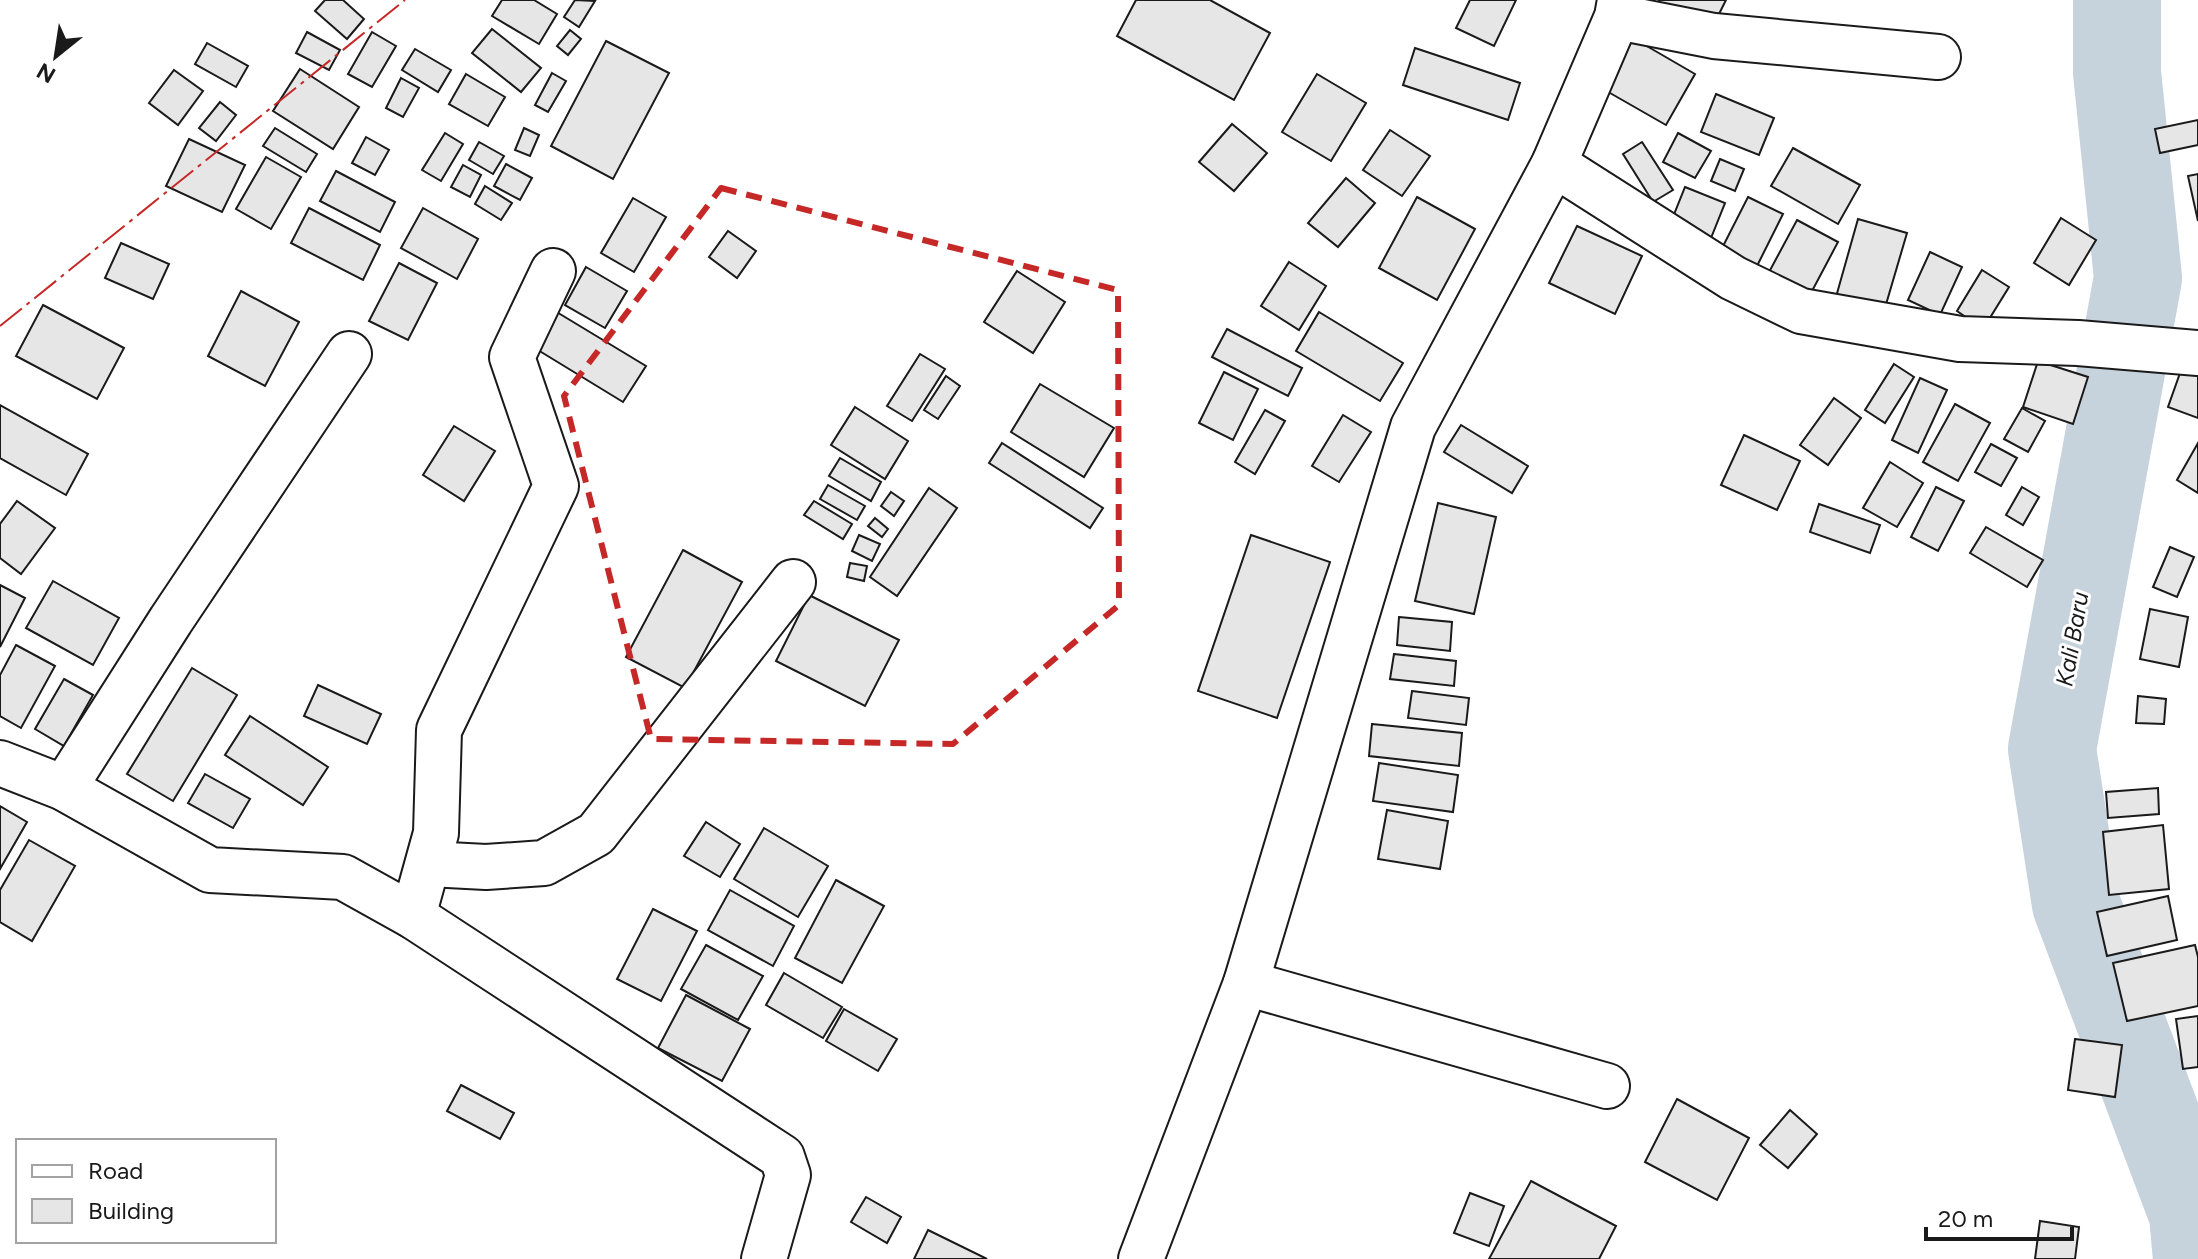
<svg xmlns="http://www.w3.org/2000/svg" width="2198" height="1259" font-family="Figtree,sans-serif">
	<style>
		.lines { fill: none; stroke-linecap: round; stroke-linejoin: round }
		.river { stroke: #c6d2dc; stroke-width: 88 }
		.building { fill: #e6e6e6; stroke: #1a1a1a; stroke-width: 2 }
		.street-casing { stroke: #1a1a1a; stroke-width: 48 }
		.street { stroke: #fff; stroke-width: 44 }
		.power { stroke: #c62828; stroke-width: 2; stroke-dasharray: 28 6 4 6; stroke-linecap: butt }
		.marked { fill: none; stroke: #c62828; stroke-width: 6; stroke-dasharray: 16 10; stroke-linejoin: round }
		.labels { text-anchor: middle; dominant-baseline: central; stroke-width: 6; stroke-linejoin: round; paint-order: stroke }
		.water-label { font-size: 24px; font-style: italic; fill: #1a1a1a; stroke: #fff }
	</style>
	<rect width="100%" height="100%" fill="#fff"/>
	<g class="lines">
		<path class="river" d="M2117,0V72L2138,278L2052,749L2076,904L2193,1214L2197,1259"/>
	</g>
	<g class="building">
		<path d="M325,0H343L364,19L347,39L315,11Z"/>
		<path d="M502,0H534L557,14L539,44L492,16Z"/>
		<path d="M575,0L595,1L579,27L564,17Z"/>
		<path d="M1136,0H1210L1270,33L1234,100L1117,36Z"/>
		<path d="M1470,0H1516L1494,46L1456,28Z"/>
		<path d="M1659,0H1726L1712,28L1658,2Z"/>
		<path d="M492,29L541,68L521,92L472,53Z"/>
		<path d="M570,30L581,39L568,55L557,46Z"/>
		<path d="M307,32L340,50L329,70L296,53Z"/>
		<path d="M372,32L396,46L372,87L348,74Z"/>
		<path d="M1626,34L1695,74L1666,125L1596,85Z"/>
		<path d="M606,41L669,73L613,179L551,146Z"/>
		<path d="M207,43L248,66L236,87L195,64Z"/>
		<path d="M1415,48L1520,83L1508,120L1403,85Z"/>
		<path d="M415,49L451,70L438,92L402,70Z"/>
		<path d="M300,69L359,107L333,149L273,111Z"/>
		<path d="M174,70L203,91L178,125L149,103Z"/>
		<path d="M552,73L566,81L548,112L535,105Z"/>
		<path d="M466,74L505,97L488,126L449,104Z"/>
		<path d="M1317,74L1366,103L1331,161L1282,132Z"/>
		<path d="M401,78L419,88L403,117L386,108Z"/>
		<path d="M1716,94L1774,118L1759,155L1701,132Z"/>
		<path d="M220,102L236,115L216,141L199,128Z"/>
		<path d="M2198,120V145L2160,153L2155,129Z"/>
		<path d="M1232,124L1267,153L1234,191L1199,162Z"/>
		<path d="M275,128L317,154L306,172L263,146Z"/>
		<path d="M524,128L539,135L530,156L515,150Z"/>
		<path d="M1390,130L1430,156L1402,196L1363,170Z"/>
		<path d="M445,133L463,144L441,181L422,170Z"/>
		<path d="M1678,133L1711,151L1695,178L1663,162Z"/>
		<path d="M366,137L389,150L375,175L352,163Z"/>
		<path d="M189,139L245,165L222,212L166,186Z"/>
		<path d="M479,142L504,156L493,174L469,160Z"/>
		<path d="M1642,142L1673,190L1653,202L1623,154Z"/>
		<path d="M1793,148L1860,185L1838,224L1771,186Z"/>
		<path d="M266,157L301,177L271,229L236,209Z"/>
		<path d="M1720,159L1744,169L1735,191L1711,181Z"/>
		<path d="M506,164L532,178L520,200L494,186Z"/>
		<path d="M463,165L481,175L470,197L451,187Z"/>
		<path d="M336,171L395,202L380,232L320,201Z"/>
		<path d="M2198,174V221L2188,176Z"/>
		<path d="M1346,178L1375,203L1338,247L1308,223Z"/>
		<path d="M485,186L512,203L501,220L475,204Z"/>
		<path d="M1685,187L1725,203L1709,243L1669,227Z"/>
		<path d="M1417,197L1475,229L1437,300L1379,268Z"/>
		<path d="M1748,197L1783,214L1754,272L1719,254Z"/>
		<path d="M633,198L666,217L634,272L601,253Z"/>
		<path d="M309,208L380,245L363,280L291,243Z"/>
		<path d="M423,208L478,239L457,279L401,248Z"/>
		<path d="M2061,218L2096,240L2069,285L2034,263Z"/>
		<path d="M1858,219L1907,233L1882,318L1834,304Z"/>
		<path d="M1797,220L1838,242L1802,310L1761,287Z"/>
		<path d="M1577,226L1642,256L1615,314L1549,283Z"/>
		<path d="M728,231L756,251L737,278L709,257Z"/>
		<path d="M121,243L169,264L153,299L105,278Z"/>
		<path d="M1930,252L1962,267L1940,315L1908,300Z"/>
		<path d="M1289,262L1326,286L1299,330L1261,306Z"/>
		<path d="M399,263L437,283L408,340L369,321Z"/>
		<path d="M586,267L627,291L605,328L565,305Z"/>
		<path d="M1982,270L2009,287L1983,329L1957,311Z"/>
		<path d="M1017,271L1065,302L1033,353L984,322Z"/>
		<path d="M241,291L299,322L265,386L208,356Z"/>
		<path d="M43,305L124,348L97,399L16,356Z"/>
		<path d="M555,311L646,366L623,402L533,347Z"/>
		<path d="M1319,312L1403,363L1380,401L1296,351Z"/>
		<path d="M1227,329L1302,368L1288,396L1212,357Z"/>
		<path d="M920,354L945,369L912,421L887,406Z"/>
		<path d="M2185,359L2198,364V418L2168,407Z"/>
		<path d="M2038,361L2088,377L2073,424L2023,407Z"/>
		<path d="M1894,364L1914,377L1885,423L1865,410Z"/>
		<path d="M1224,372L1258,389L1233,440L1199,423Z"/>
		<path d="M946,376L960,386L938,419L924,410Z"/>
		<path d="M1920,378L1947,390L1918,453L1892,440Z"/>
		<path d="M1040,384L1114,428L1084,477L1011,432Z"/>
		<path d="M1834,398L1861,418L1828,465L1800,445Z"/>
		<path d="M1955,404L1990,423L1958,481L1923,462Z"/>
		<path d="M0,405L88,454L66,495L0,458Z"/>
		<path d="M855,407L908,441L885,479L831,445Z"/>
		<path d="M2022,408L2045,421L2028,452L2004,439Z"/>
		<path d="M1265,410L1285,421L1255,474L1235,462Z"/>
		<path d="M1343,415L1371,432L1339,482L1312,466Z"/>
		<path d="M1461,425L1528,466L1512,493L1444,452Z"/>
		<path d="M454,426L495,451L464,501L423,475Z"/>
		<path d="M1744,435L1800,461L1777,510L1721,485Z"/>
		<path d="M1002,443L1103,508L1090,528L989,463Z"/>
		<path d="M2198,443V493L2177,480Z"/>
		<path d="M1991,444L2017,458L2001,486L1975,472Z"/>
		<path d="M840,458L881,482L871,501L829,476Z"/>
		<path d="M1890,462L1923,483L1897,527L1863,508Z"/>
		<path d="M828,485L865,506L857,520L820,499Z"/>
		<path d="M1936,487L1964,501L1938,551L1911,537Z"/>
		<path d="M2022,487L2039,497L2023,525L2006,515Z"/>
		<path d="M929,488L957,508L897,596L870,577Z"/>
		<path d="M891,492L904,501L894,516L881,506Z"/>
		<path d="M17,501L55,528L21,574L0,558V524Z"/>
		<path d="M814,501L852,524L843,539L804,515Z"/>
		<path d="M1438,503L1496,517L1474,614L1415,601Z"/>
		<path d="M1819,504L1880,525L1870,553L1810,532Z"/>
		<path d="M875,518L888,529L882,537L868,526Z"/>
		<path d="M1986,527L2043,560L2027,587L1970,553Z"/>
		<path d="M859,535L880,544L872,561L852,551Z"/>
		<path d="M1251,535L1330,562L1277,718L1198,691Z"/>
		<path d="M2170,547L2194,557L2177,597L2153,587Z"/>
		<path d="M683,550L742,582L685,688L626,657Z"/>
		<path d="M850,563L867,566L864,581L847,577Z"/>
		<path d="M53,581L119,618L93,665L26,628Z"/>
		<path d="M0,585L25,598L0,647Z"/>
		<path d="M809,595L899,640L865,706L776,661Z"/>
		<path d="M2150,609L2188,617L2179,667L2140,659Z"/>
		<path d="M1399,617L1452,622L1450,651L1397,645Z"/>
		<path d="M16,645L55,666L21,728L0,716V675Z"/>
		<path d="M1394,654L1456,661L1454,686L1390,679Z"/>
		<path d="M192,668L237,695L173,801L127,774Z"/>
		<path d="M64,679L93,695L64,746L35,729Z"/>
		<path d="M318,685L381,714L367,744L304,716Z"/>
		<path d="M1412,691L1469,698L1466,725L1408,718Z"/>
		<path d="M2138,696L2166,699L2164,724L2136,723Z"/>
		<path d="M250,716L328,767L303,805L225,755Z"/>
		<path d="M1372,724L1462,733L1459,766L1369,756Z"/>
		<path d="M1379,763L1458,775L1453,812L1373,801Z"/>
		<path d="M205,774L250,799L233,828L188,803Z"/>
		<path d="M2158,788L2159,814L2108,818L2106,792Z"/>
		<path d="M0,806L27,822L0,869Z"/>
		<path d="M1387,810L1448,821L1440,869L1378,859Z"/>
		<path d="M706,822L740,844L720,877L684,856Z"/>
		<path d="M2163,825L2169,889L2109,895L2103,832Z"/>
		<path d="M764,828L828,866L798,917L734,879Z"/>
		<path d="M29,840L75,866L32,941L0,922V890Z"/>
		<path d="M836,880L884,906L842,983L795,958Z"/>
		<path d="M730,890L794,926L773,966L708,930Z"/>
		<path d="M2168,896L2177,940L2107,956L2097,912Z"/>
		<path d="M653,909L697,931L661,1001L617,979Z"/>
		<path d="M706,945L763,976L738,1020L681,989Z"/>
		<path d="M2195,945L2198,957V1006L2127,1021L2113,963Z"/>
		<path d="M784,973L842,1007L823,1038L766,1005Z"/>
		<path d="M686,995L750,1029L722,1081L658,1048Z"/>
		<path d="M844,1009L897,1039L878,1071L826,1041Z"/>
		<path d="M2198,1016V1067L2183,1069L2176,1019Z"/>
		<path d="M2075,1039L2122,1045L2115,1097L2068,1090Z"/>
		<path d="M461,1085L514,1113L500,1139L447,1111Z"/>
		<path d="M1677,1099L1749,1138L1717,1200L1645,1162Z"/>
		<path d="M1790,1110L1817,1134L1788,1168L1760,1145Z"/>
		<path d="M1531,1181L1616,1226L1599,1259H1489Z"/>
		<path d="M1470,1193L1504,1206L1489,1246L1454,1233Z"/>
		<path d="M866,1197L901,1217L887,1243L851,1222Z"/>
		<path d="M2040,1221L2079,1227L2075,1259H2035Z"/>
		<path d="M928,1230L987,1259H914Z"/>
	</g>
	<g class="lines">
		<defs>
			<g id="street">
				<path d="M1617,17L1714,36L1938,57"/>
				<path d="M1554,164L1733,278L1801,311L1960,339L2078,343L2198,353"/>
				<path d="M0,763L64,788L210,870L343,877L413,916L782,1157L788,1175L764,1259"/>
				<path d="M64,788L171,620L349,354"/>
				<path d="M429,864L486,867L544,863L596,834L793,582"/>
				<path d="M413,916L436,833L439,730L556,486L512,357L553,271"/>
				<path d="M1246,983L1607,1086"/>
				<path d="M1141,1259L1246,983L1413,427L1554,164L1617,17L1620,0"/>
			</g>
		</defs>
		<use href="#street" class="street-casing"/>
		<use href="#street" class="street"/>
		<path class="power" d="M0,326L405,0"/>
	</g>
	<path class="marked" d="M721,188L1118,290L1119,605L953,744L651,739L564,396Z"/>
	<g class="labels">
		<g class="water-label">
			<text transform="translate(2072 639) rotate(-80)">Kali Baru</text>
		</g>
	</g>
	<rect x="16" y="1139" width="260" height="104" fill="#ffffff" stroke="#a3a3a3" stroke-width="2"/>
	<rect x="32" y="1165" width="40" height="12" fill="#ffffff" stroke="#a3a3a3" stroke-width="2"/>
	<text x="88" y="1179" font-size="24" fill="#1a1a1a">Road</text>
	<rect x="32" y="1199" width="40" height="24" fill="#e6e6e6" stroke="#a3a3a3" stroke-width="2"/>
	<text x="88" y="1219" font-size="24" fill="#1a1a1a">Building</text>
	<g transform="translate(56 56) rotate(210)" stroke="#ffffff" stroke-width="6" paint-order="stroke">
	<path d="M0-6L14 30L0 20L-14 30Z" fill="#1a1a1a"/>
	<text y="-12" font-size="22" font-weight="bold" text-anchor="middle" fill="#1a1a1a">N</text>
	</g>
	<path d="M1926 1227v12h146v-12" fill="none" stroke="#1a1a1a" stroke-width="4"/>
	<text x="1938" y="1227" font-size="24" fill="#1a1a1a" stroke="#ffffff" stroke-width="6" paint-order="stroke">20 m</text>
</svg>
